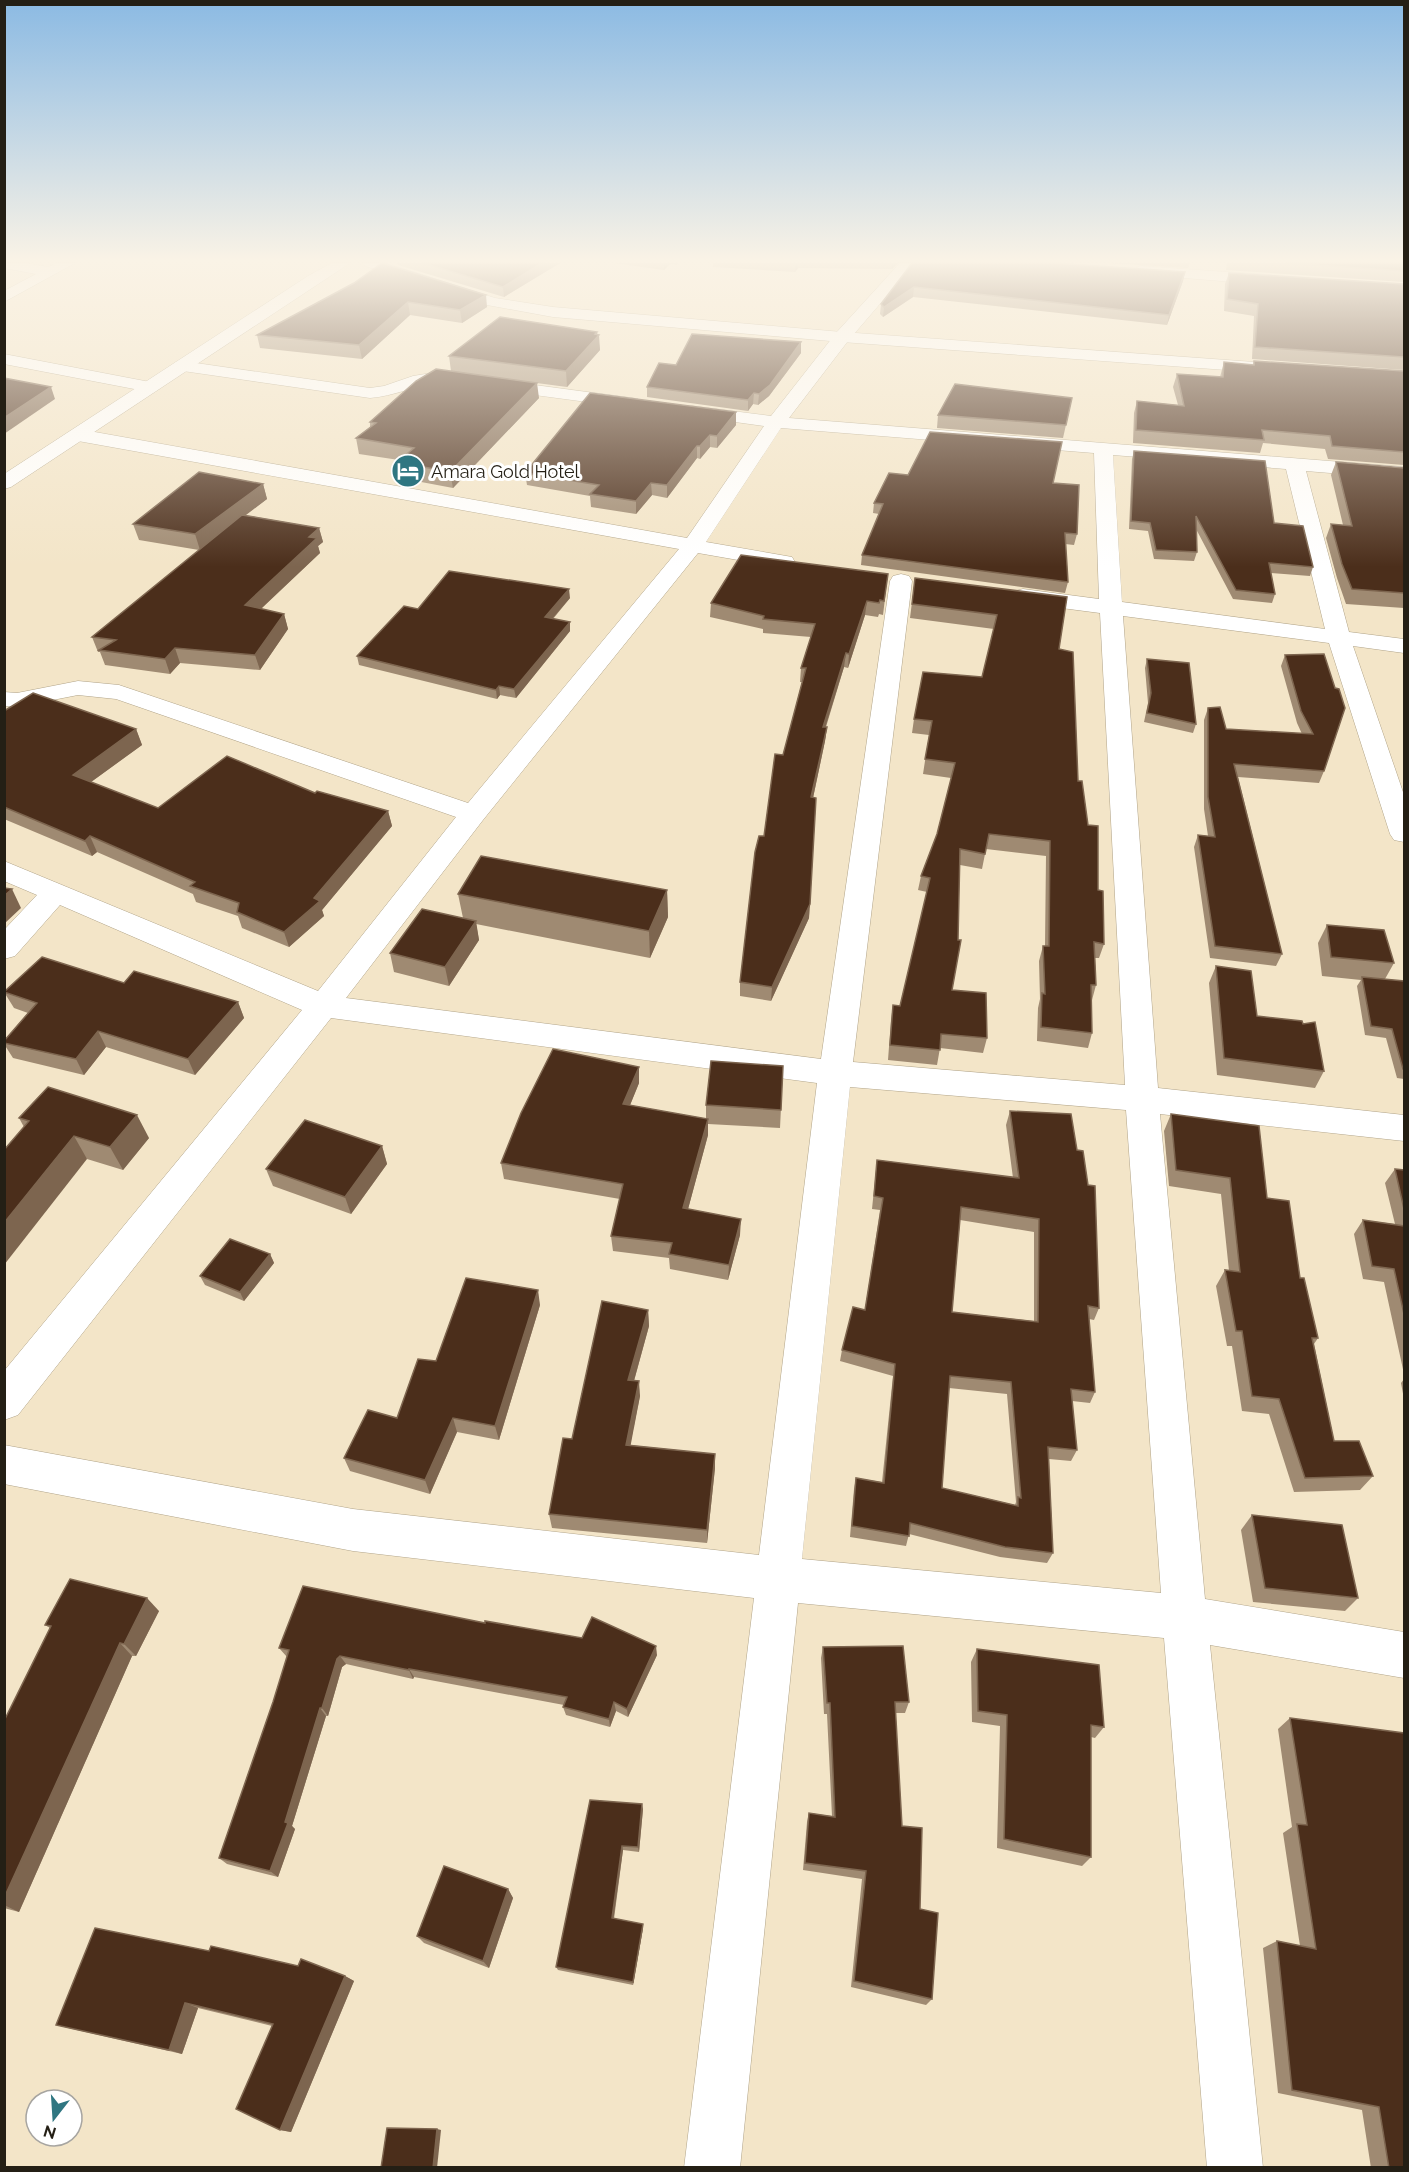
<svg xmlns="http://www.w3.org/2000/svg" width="1409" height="2172" font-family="Raleway,sans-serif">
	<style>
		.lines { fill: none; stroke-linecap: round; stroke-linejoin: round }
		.minor-casing { stroke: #b1a489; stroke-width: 1 }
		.secondary-casing { stroke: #b1a489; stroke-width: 1 }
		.trunk-casing { stroke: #b1a489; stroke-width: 1 }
		.minor { fill: #fff; fill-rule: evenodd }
		.secondary { fill: #fff; fill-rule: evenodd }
		.trunk { fill: #fff; fill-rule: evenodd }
		.wall { fill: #9f8a72; fill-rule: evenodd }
		.shaded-wall { fill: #7d654f }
		.building { fill: #4b2e1b; stroke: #7d654f; stroke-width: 1.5; fill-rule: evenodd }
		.labels { text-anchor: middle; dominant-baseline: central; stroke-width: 6; stroke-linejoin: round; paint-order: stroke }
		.far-poi-label { font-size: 18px; fill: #241f15; stroke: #fff; text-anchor: start }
	</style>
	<rect width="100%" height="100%" fill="#f3e5c8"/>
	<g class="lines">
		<defs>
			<g id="minor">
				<path d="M4,263H26L48,267L57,263H75L4,302V291L36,274L4,268Z"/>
				<path d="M900,263H915L848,341L789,418L1404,467V479L1306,471L1349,632L1404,639V653L1353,646L1404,795V842L1394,840L1390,834L1329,643L1123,616L1158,1088L1404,1115V1141L1160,1114L1205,1599L1404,1632V1678L1210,1645L1263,2168H1207L1164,1638L798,1603L740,2168H684L754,1598L353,1551L4,1484V1445L353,1509L759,1555L817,1083L331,1018L18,1415L4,1420V1371L302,1010L60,905L15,956L4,959V930L37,895L4,881V861L318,991L456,817L116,699L78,695L17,707L4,706V692L17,693L78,681L119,685L468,803L679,549L78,441L71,439L69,435L71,431L78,429L687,538L764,426L692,416L686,415L683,411L686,407L692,406L771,416L836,333ZM781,428L1094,453L1099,599L1023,589L1015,591L1012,596L1015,601L1023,603L1100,613L1125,1085L853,1062L912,581L909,576L901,574L893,576L890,581L821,1059L346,998L483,820L698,553L784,568L792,567L795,562L792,557L706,542ZM1113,455L1286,469L1325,629L1122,602ZM850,1087L1126,1110L1161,1593L802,1559Z"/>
				<path d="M1140,266L1271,275L1279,280L1271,285L1135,274L1132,271Z"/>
				<path d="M4,354L150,382L156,383L159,387L156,391L150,392L4,364Z"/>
				<path d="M182,361L370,388L384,386L413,376L438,372L632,398L638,399L641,403L638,407L632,408L438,382C415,386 394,396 370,398L176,370L173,366L176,362Z"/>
			</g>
			<path id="secondary" d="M363,263H385L495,298L553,307L842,332L1268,363L1274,364L1277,368L1274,372L1268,373L842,342L553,317L487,305L365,266Z"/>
			<path id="trunk" d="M332,263H350L11,487L4,489V474L308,276Z"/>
		</defs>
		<use href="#minor" class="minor-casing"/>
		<use href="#secondary" class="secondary-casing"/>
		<use href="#trunk" class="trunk-casing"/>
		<use href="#minor" class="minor"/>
		<use href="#secondary" class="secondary"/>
		<use href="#trunk" class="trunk"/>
	</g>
	<g class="wall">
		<path d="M397,263H560L504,297L398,265Z"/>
		<path d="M613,263H679L677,265L670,264L664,270Z"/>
		<path d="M713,263H898L892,269L798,268L795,272L713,267Z"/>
		<path d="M912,263L1185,272L1183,281L1167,325L913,297L883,317L880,314L881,304Z"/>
		<path d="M1106,263H1190L1188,268Z"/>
		<path d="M1227,263H1404V282L1226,270Z"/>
		<path d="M1229,273L1404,284V370L1252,359L1254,316L1224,311L1225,284Z"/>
		<path d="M354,283L487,307L462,323L410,315L362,359L260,348L257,335Z"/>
		<path d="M597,332L600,350L567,387L460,373L539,398L453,488L400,478L397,462L399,460L359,454L356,438L370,427V422L451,371L449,356Z"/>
		<path d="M801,342V353L769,396L758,405L753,404L748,411L647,397V387L676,365Z"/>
		<path d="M1254,361L1404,371V465L1328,459L1325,449L1263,443L1260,453L1133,443L1134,413L1137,401L1178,405L1173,387L1177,374L1220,377L1224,362L1253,365Z"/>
		<path d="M1072,398L1063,438L937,428L938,415Z"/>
		<path d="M736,412V425L717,448L710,447L700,459L697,458L667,498L652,495L636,514L591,507L590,496L527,485L525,473Z"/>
		<path d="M1134,451L1274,523L1313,567L1310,576L1271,573L1275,594L1272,603L1233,599L1196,529L1197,552L1194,561L1154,559L1148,531L1129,529L1132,459Z"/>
		<path d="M1336,462L1404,468V608L1346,604L1337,578L1326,538L1331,524L1343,525L1331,475Z"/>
		<path d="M908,475L1053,483L1077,534L1074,545L1065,544L1068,582L1065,593L861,565L862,555L879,514L873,513L874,503Z"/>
		<path d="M263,484L267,499L245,515L319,528L323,542L318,546L320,553L261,609L284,614L288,629L260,670L180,663L170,674L105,665L100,652H98L92,637L199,550L139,540L133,524Z"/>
		<path d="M888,574L883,615L879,614L878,617L865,615L848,668L844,667L826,727H827L825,741L813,798L809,918L771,1001L740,996V982L764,836L783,755L802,682H800L801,668L811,637L763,633V629L710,617L711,603Z"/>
		<path d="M915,578L1067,597L1059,649L1078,781L1098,890L1104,944L1099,958H1095L1096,985L1092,1000V1033L1088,1048L1037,1041L1038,1008L1040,999L1039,961L1043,946H1045L1046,856L986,849L982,869L960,865L952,990L987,1038L983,1053L940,1048L937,1065L888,1060L891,1020L893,1005L900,1006L927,892L918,890L921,876L937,834L951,778L923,774L929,735L912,733L914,719L982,677L994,629L910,618Z"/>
		<path d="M570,598L553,619L570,622V631L516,698L500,695L497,699L359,665L357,656L418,609Z"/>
		<path d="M1324,654V771L1319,783L1238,777L1282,954L1276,966L1210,958L1194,847L1198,835L1208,836L1204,809V720L1208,708L1226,729L1302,734L1297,723L1281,666L1285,655Z"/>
		<path d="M1147,659L1196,724L1193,733L1144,722L1148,703L1145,668Z"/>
		<path d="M4,711L136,729L142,745L91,782L158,808L315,793L388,811L392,826L322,910L324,916L289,947L242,928L238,916L196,902L193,894L97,852L92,856L4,819Z"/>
		<path d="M667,890L668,917L650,958L476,924L479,940L449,986L394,972L390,953L463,918L458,894Z"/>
		<path d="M1327,925L1394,963L1385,979L1404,981V1079L1397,1078L1386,1038L1365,1035L1357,986L1361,980L1322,976L1318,943Z"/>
		<path d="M1216,966L1257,1016L1324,1071L1315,1088L1217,1075L1209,983Z"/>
		<path d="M124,983L238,1002L244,1018L195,1075L106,1047L84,1075L13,1058L4,1044V1041L28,1013L14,1008L4,992Z"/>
		<path d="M783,1066L780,1128L708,1124V1135L688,1209L740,1235L728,1280L670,1269L669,1258L613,1251L611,1236L620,1199L504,1179L501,1163L639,1067V1083L630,1105L706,1119V1105Z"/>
		<path d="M1010,1111L1099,1308L1094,1320L1089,1319L1095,1392L1090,1403L1072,1401L1077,1450L1071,1461L1049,1459L1053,1553L1047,1563L1000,1557L909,1534L906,1546L850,1537L854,1489L856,1478L882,1482L893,1376L840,1361L842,1350L865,1310L880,1210L872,1209L877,1160L1013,1178L1006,1125ZM960,1220L1034,1232V1321L952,1312ZM949,1388L1007,1394L1016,1502L1015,1505L942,1488Z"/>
		<path d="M1171,1114L1267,1198L1300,1278L1318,1338L1314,1344L1334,1441L1373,1476L1360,1490L1294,1492L1269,1414L1242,1411L1232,1346H1227L1216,1286L1225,1270L1229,1271L1221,1194L1169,1186L1164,1131Z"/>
		<path d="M19,1118L149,1138L123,1170L87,1159L24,1127Z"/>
		<path d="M382,1146L387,1164L351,1214L273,1186L266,1169Z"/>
		<path d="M1395,1169L1404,1170V1374L1384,1282L1363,1279L1354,1234L1363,1220L1395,1224L1385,1183Z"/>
		<path d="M270,1254L274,1263L244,1301L205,1285L200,1276Z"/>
		<path d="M540,1305L499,1440L457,1432L430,1494L350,1471L344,1458L397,1418L436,1361Z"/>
		<path d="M648,1310L649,1326L634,1381L640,1396L630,1445L715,1454V1468L707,1543L552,1528L549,1514L572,1439Z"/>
		<path d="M1404,1379V1399L1401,1383Z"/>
		<path d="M1252,1515L1358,1598L1345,1611L1253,1602L1241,1530Z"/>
		<path d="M159,1611L136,1656H132L19,1912L4,1908V1721L50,1628L45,1625Z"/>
		<path d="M485,1623L657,1655L628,1717L616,1711L610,1727L566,1715L563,1707L564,1705L414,1677L413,1679L346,1664L342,1667L328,1716H326L292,1826L295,1829L278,1877L227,1864L219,1858L273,1702L287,1657L279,1648Z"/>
		<path d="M823,1647L909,1702L905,1713H895L902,1826L920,1909L932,1999L926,2005L851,1987L862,1879L803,1870L807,1822L809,1813L832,1816L827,1714H824L821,1658Z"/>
		<path d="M977,1649L1104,1727L1095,1738L1091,1737V1857L1082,1866L997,1848L1000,1726L972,1722L971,1662Z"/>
		<path d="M1290,1718L1404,2168H1371L1362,2110L1278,2093L1263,1948L1277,1941L1300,1946L1283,1833L1292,1827L1278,1729Z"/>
		<path d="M643,1809L639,1852L623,1850L614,1919L643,1924V1928L633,1985L558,1970L556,1967Z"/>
		<path d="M508,1889L513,1898L489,1968L424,1943L417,1936Z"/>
		<path d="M209,1951L345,1976L354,1981L291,2132L280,2130L272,2026L198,2008L182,2054L72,2029L56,2025Z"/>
	</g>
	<g class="shaded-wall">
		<path d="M542,263H560L504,297L503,287Z"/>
		<path d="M664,263H670V264L664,270Z"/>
		<path d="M796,263H798V268L795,272Z"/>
		<path d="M892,263H898L892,269Z"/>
		<path d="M1185,272L1183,281L1167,325L1169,315Z"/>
		<path d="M914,287L913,297L883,317L884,307Z"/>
		<path d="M486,295L487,307L462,323L460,310Z"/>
		<path d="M408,302L410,315L362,359L359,345Z"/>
		<path d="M597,332V337L599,335L600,350L567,387L566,371Z"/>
		<path d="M801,342V353L769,396L758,405L759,394Z"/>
		<path d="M537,383L539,398L453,488L450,472Z"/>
		<path d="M51,387L55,399L4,434V418Z"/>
		<path d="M754,393L753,404L748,411V400Z"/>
		<path d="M736,412V425L717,448V436Z"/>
		<path d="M710,435V447L700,459V446Z"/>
		<path d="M697,446V458L667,498V485Z"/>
		<path d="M651,483L652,495L636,514V501Z"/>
		<path d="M263,484L267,499L200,550L195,534Z"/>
		<path d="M319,528L323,542L318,546L320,553L249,620L245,605L309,537Z"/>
		<path d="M569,589L570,598L546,626L545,617Z"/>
		<path d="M867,601L865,615L848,668L849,654Z"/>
		<path d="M284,614L288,629L260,670L255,655Z"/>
		<path d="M570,622V631L516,698L514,689Z"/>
		<path d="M175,648L180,663L170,674L165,659Z"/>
		<path d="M846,653L844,667L821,741L823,727Z"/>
		<path d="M499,686L500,695L497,699L496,690Z"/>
		<path d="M827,727L825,741L810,812L811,797Z"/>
		<path d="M136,729L142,745L80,790L73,775Z"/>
		<path d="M388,811L392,826L322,910L324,916L289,947L284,932Z"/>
		<path d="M90,836L97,852L92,856L85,841Z"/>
		<path d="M12,889L21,908L4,924V896Z"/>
		<path d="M667,890L668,917L650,958L649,931Z"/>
		<path d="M810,904L809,918L771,1001L772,987Z"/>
		<path d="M476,921L479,940L449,986L445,967Z"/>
		<path d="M238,1002L244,1018L195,1075L188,1059Z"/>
		<path d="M98,1031L106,1047L84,1075L76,1059Z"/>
		<path d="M639,1067V1083L624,1120L623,1104Z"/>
		<path d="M137,1115L149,1138L123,1170L110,1147Z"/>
		<path d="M708,1119V1135L684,1224L683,1208Z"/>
		<path d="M74,1136L87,1159L4,1265V1223Z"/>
		<path d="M382,1146L387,1164L351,1214L345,1197Z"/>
		<path d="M741,1219L740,1235L728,1280L729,1265Z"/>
		<path d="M270,1254L274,1263L244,1301L240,1292Z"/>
		<path d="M538,1290L540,1305L499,1440L495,1426Z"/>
		<path d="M648,1310L649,1326L630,1395L628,1380Z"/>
		<path d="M639,1381L640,1396L628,1459L626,1445Z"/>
		<path d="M453,1418L457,1432L430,1494L425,1480Z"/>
		<path d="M715,1454V1468L707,1543V1530Z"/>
		<path d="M147,1598L159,1611L136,1656L124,1644Z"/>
		<path d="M120,1643L132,1656L19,1912L4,1905V1898Z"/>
		<path d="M656,1646L657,1655L628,1717L627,1709Z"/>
		<path d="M340,1656L346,1664L342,1667L328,1716L322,1708L337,1659Z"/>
		<path d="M409,1669L414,1677L413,1679L409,1670Z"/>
		<path d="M614,1702L616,1711L610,1727L609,1719Z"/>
		<path d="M320,1708L326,1716L292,1826L295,1829L278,1877L270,1871Z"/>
		<path d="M642,1804L643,1809L639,1852L638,1847Z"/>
		<path d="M622,1846L623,1850L613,1922L612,1918Z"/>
		<path d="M508,1889L513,1898L489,1968L483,1961Z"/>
		<path d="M643,1924V1928L633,1985V1982Z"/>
		<path d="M345,1976L354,1981L291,2132L280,2130Z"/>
		<path d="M185,2003L198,2008L182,2054L169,2050Z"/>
		<path d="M437,2129L441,2130L437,2168H433Z"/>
	</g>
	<g class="building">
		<path d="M382,263L486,295L460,310L408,302L359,345L257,335L354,283Z"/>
		<path d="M423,263H542L503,287Z"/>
		<path d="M912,263H1054L1185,272L1169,315L914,287L884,307L881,304Z"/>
		<path d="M1286,263H1404V271Z"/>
		<path d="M1229,273L1404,284V357L1255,347L1258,304L1227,299Z"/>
		<path d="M500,317L597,332L595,334L599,335L566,371L449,356Z"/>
		<path d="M692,334L801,342L770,385L759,394L754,393L748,400L647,387L659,363L676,365Z"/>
		<path d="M1254,361L1404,371V452L1332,446L1330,436L1262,430L1264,440L1136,430L1137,401L1184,406L1177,374L1223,377L1224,362L1254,365Z"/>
		<path d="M436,369L537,383L450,472L397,462L414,448L356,438L376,423L370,422L416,381Z"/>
		<path d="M4,378L51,387L4,418Z"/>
		<path d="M955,384L1072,398L1066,425L938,415Z"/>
		<path d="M590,393L736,412L717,436L710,435L700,446H697L667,485L651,483L636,501L590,494L599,485L525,473Z"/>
		<path d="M930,432L1062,442L1053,483L1079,485L1077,534L1065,533L1068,582L862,555L883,504L874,503L889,473L908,475Z"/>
		<path d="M1134,451L1265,461L1274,523L1303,526L1313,567L1269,563L1275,594L1236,590L1196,516L1197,552L1156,550L1150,523L1131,521Z"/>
		<path d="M1336,462L1404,468V593L1352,589L1342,564L1331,524L1352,526Z"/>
		<path d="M199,472L263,484L195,534L133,524Z"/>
		<path d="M242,515L319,528L309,537L317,538L245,605L284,614L255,655L175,648L165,659L99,650L116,640L92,637Z"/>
		<path d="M741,555L888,574L884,601L880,600L879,603L867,601L849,654L846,653L823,727H827L811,797L816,798L810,904L772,987L740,982L755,852L759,836H764L775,754L783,755L806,668H801L815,624L763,619L764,616L711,603Z"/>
		<path d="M449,571L569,589L545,617L570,622L514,689L499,686L496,690L357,656L404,606L418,609Z"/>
		<path d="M915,578L1067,597L1059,649L1073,652L1078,781H1082L1088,825L1098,826V890L1103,891L1104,944L1094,942L1096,985H1091L1092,1033L1041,1027L1042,993L1045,994L1043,946H1049L1050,841L989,834L985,854L960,849L958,940H961L952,990L986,993L987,1038L941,1034L940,1050L890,1045L893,1005L900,1006L930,878L921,876L937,834L955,763L925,759L932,721L914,719L923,672L982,677L997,615L912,604Z"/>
		<path d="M1324,654L1335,688L1339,689L1345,708L1324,771L1234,764L1282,954L1215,946L1198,835L1215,837L1208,797V708L1220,707L1226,729L1313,734L1301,711L1285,655Z"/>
		<path d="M1147,659L1189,663L1196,724L1147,713L1151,693Z"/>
		<path d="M33,693L136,729L73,775L158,808L227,756L315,793L317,791L388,811L314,898L320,901L284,932L237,912L239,903L190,886L195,882L90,836L85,841L4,807V711Z"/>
		<path d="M481,856L667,890L649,931L458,894Z"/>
		<path d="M4,888L12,889L4,896Z"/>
		<path d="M422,909L476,921L445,967L390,953Z"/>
		<path d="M1327,925L1384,930L1394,963L1331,957Z"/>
		<path d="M42,957L124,983L134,971L238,1002L188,1059L98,1031L76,1059L4,1043V1041L37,1003L4,992Z"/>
		<path d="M1216,966L1251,971L1257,1016L1302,1021L1303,1024L1315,1022L1324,1071L1224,1058Z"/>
		<path d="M1362,977L1404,981V1069H1403L1392,1029L1371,1026Z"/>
		<path d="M553,1049L639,1067L623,1104L708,1119L683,1208L741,1219L729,1265L669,1254L672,1243L611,1236L623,1184L501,1163L521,1113Z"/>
		<path d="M711,1061L783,1066L781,1110L706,1105Z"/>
		<path d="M48,1087L137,1115L110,1147L74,1136L4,1223V1150L29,1121L19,1118Z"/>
		<path d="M1010,1111L1071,1114L1077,1150L1083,1151L1088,1185L1095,1186L1099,1308L1088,1306L1095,1392L1071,1389L1077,1450L1048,1447L1053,1553L1005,1547L910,1523L909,1536L852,1526L856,1478L884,1483L895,1364L842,1350L853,1307L865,1310L883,1198L874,1196L877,1160L1019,1178ZM961,1207L1039,1219L1038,1322L952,1312ZM950,1376L1011,1382L1021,1498L1018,1497V1506L942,1488Z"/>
		<path d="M1171,1114L1259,1126L1267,1198L1289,1201L1300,1278H1304L1318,1338H1312L1334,1441H1359L1373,1476L1305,1478L1279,1399L1252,1396L1242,1331H1236L1225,1270L1240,1272L1230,1178L1176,1170Z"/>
		<path d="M305,1120L382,1146L345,1197L266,1169Z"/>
		<path d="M1395,1169L1404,1170V1209Z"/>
		<path d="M1363,1220L1404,1226V1314L1394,1269L1372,1266Z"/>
		<path d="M230,1239L270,1254L240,1292L200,1276Z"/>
		<path d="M466,1278L538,1290L495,1426L453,1418L425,1480L344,1458L368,1410L397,1418L418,1359L436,1361Z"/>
		<path d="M602,1301L648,1310L628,1380L639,1381L626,1445L715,1454L707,1530L549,1514L563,1438L572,1439Z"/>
		<path d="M1252,1515L1342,1525L1358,1598L1265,1588Z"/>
		<path d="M70,1579L147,1598L124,1644L120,1643L4,1898V1721L51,1626L45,1625Z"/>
		<path d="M303,1586L485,1623V1621L582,1638L592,1617L656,1646L627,1709L614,1702L609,1719L563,1707L567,1697L409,1669V1670L340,1656L337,1659L322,1708H320L285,1822L288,1823L270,1871L219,1858L273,1702L289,1650L279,1648Z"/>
		<path d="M903,1646L909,1702H895L902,1826L922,1828L920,1909L938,1913L932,1999L854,1981L866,1871L805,1863L809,1813L835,1817L830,1703H827L823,1647Z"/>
		<path d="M977,1649L1099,1665L1104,1727L1091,1725V1857L1004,1839L1007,1715L978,1711Z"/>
		<path d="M1290,1718L1404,1733V2168H1389L1379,2107L1292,2090L1277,1941L1316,1949L1297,1824L1307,1825Z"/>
		<path d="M590,1800L642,1804L638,1847L622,1846L612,1918L643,1924L633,1982L556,1967Z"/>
		<path d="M444,1866L508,1889L483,1961L417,1936Z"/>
		<path d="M95,1928L209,1951L211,1946L298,1966L301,1959L345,1976L280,2130L236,2109L273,2024L185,2003L169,2050L56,2025Z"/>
		<path d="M387,2128L437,2129L433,2168H381Z"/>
	</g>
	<linearGradient id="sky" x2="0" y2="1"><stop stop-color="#8bbae3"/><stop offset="0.46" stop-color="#faf3e6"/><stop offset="1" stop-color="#faf3e6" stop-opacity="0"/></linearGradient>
	<rect width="1409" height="567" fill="url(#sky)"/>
	<defs>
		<symbol id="hotel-disc" viewBox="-11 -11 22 22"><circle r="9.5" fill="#2f7681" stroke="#fff"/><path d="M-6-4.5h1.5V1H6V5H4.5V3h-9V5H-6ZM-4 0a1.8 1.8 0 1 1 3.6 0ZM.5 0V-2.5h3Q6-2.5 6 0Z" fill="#fff"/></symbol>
	</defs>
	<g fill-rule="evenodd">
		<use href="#hotel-disc" x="389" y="452" width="38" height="38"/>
	</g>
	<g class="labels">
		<g class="far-poi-label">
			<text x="431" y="471">Amara Gold Hotel</text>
		</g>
	</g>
	<rect width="1409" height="2172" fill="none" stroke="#241f15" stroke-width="12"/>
	<g transform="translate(54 2118) rotate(197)"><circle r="28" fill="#ffffff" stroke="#a7a5a1" stroke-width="1.5"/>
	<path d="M0-4.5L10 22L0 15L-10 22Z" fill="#2f7681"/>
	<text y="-9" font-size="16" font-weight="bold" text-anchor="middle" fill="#241f15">N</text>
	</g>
</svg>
